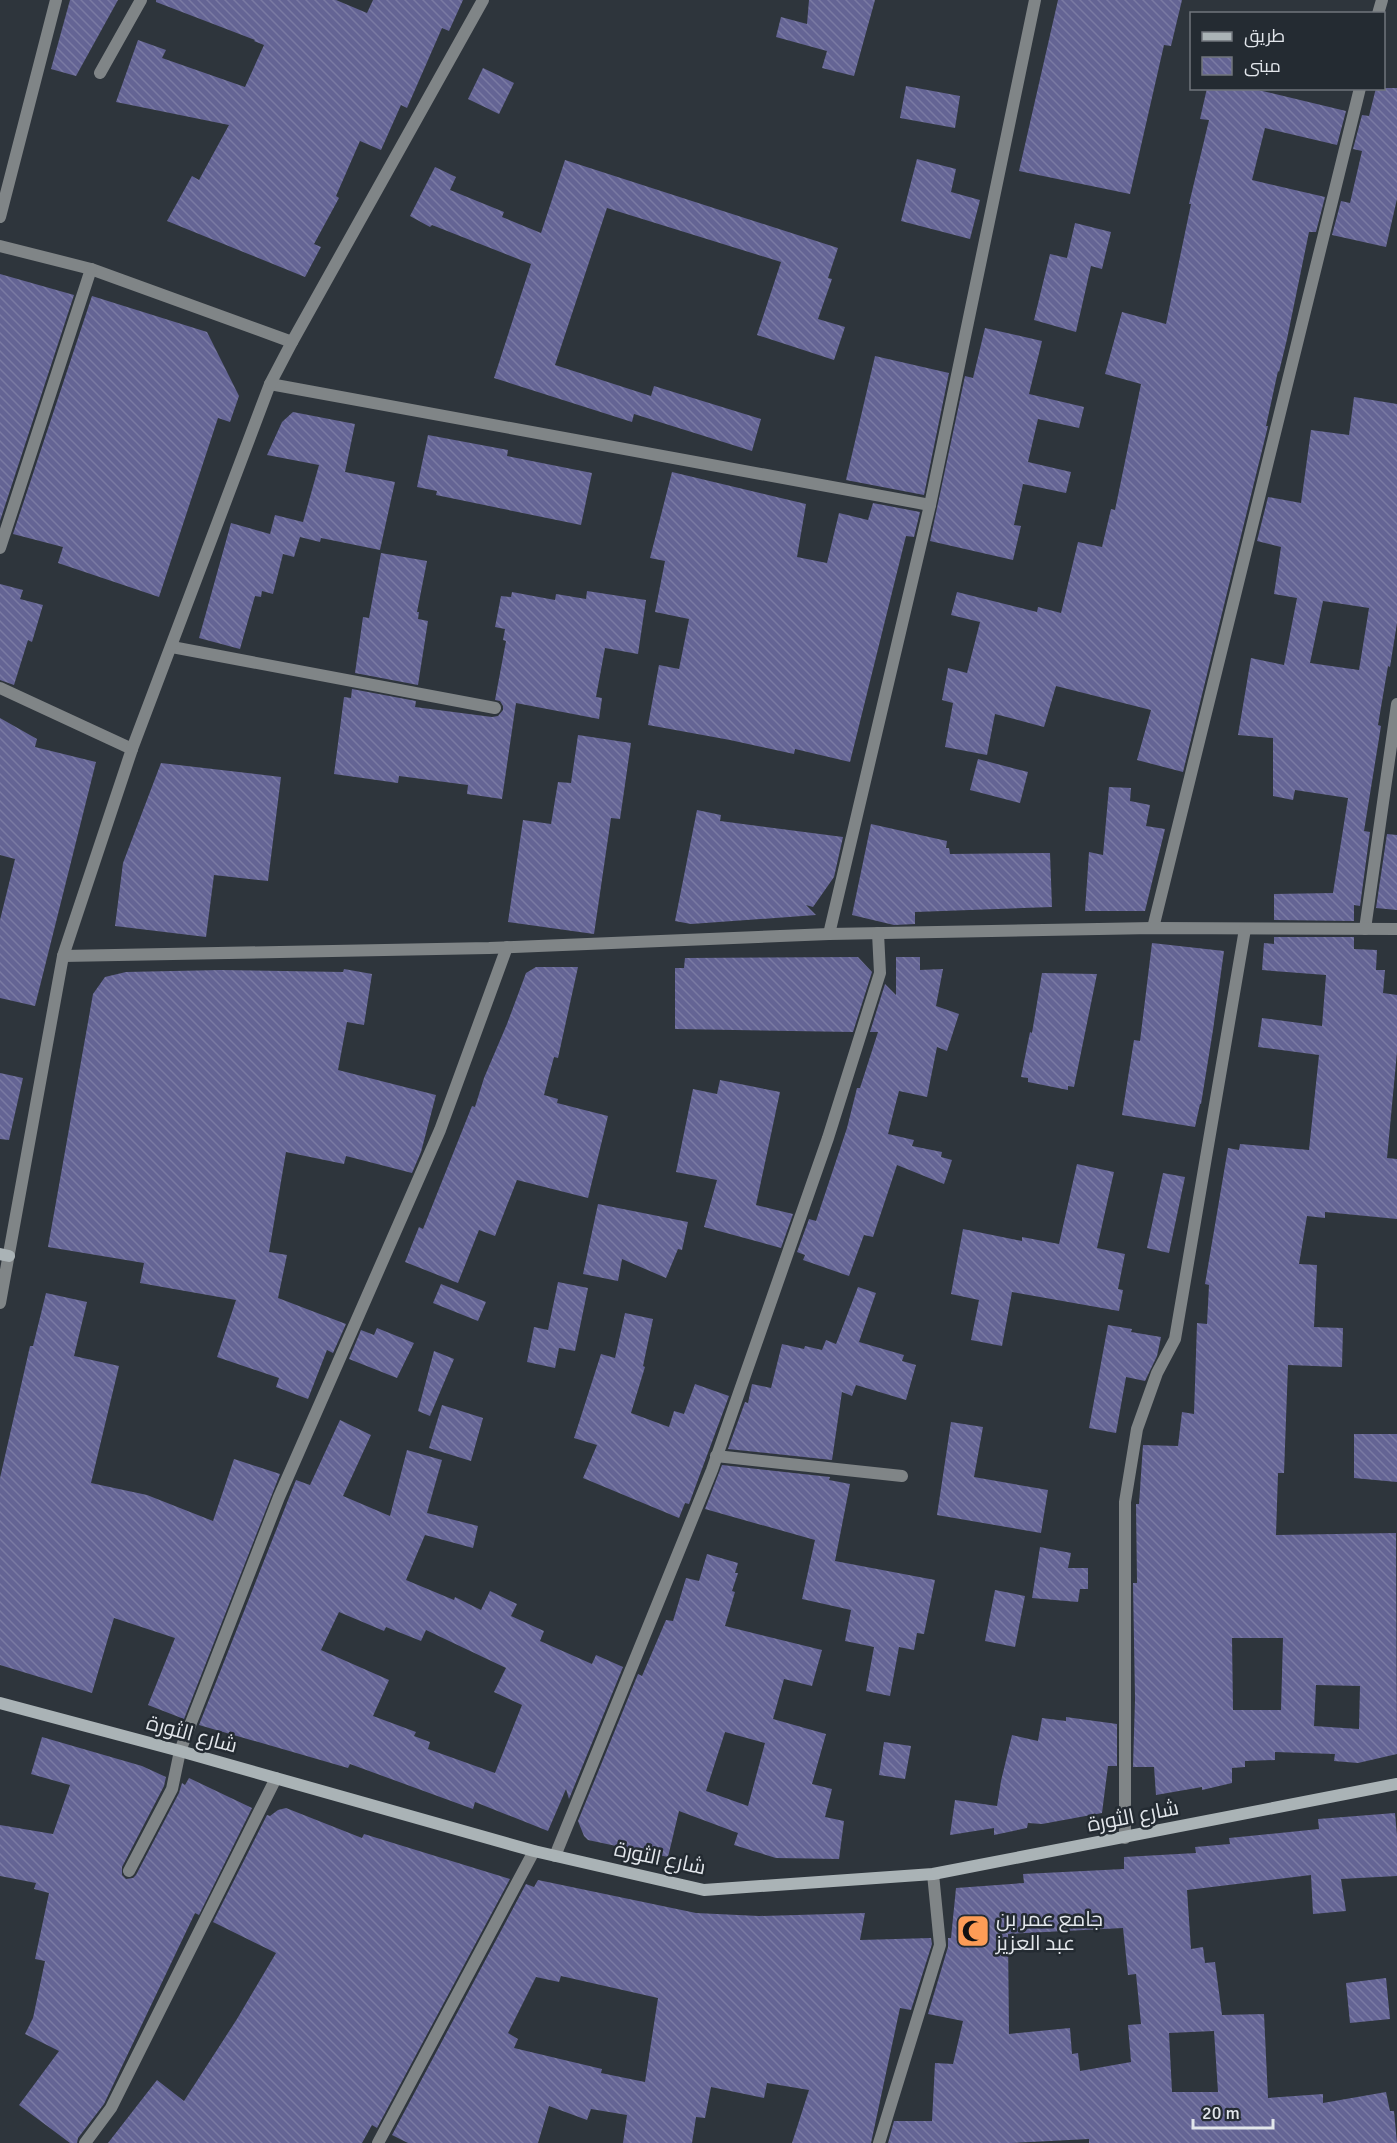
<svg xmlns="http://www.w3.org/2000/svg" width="1397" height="2143" font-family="Signika,Cairo,sans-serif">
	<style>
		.building { fill: url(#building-back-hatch); fill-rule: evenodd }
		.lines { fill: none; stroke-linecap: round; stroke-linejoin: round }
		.street { stroke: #808587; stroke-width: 12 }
		.secondary { stroke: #aab3b6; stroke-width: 12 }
		.labels { text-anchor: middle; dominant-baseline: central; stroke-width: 5; stroke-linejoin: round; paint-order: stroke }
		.street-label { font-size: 21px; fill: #e2e6eb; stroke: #242b32 }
		.poi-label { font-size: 21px; fill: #e2e6eb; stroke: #242b32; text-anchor: start }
	</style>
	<defs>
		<pattern id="building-back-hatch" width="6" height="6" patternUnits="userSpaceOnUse" patternTransform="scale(1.5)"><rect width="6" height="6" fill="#646494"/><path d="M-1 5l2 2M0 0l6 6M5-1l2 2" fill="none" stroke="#7a7aa3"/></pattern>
	</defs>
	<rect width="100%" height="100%" fill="#2e353c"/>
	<g class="building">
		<path d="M70,0H118L76,76L51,69Z"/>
		<path d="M156,0H336L367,13L373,0H463L449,31L442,28L407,108L401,105L381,150L360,141L336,196L339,198L314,244L321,247L305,277L167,221L192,176L199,180L229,125L116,102L138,40L166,50L162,58L245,87L264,45L254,41L255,40L156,2Z"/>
		<path d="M809,0H875L854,76L822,68L827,51L776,37L781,17L807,24Z"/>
		<path d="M1058,0H1182L1171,46L1164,45L1130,194L1019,171Z"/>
		<path d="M483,68L514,83L499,114L468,99Z"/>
		<path d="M906,86L960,96L955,128L900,118Z"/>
		<path d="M1207,88H1250L1346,111L1337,145L1265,128L1252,180L1325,197L1316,232H1309L1287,339L1279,372L1278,371L1266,426H1268L1183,772L1137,760L1151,710L1056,686L1044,727L995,714L987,755L945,747L953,703L942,700L948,668L967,673L980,622L951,615L957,592L1037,612L1038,607L1061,613L1078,542L1102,547L1111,509L1115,510L1141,384L1105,374L1122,312L1166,324L1191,204H1189L1209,120L1200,119Z"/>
		<path d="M1376,88H1397V199L1386,247L1332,235L1341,201L1350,203L1362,151L1353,149L1362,115L1369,116Z"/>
		<path d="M917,159L956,169L951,192L980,200L970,239L901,221Z"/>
		<path d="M565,160L838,248L828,278L832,279L818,319L845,327L834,360L757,335L781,262L607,208L555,365L651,396L654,386L761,419L752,451L634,414L632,422L494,378L531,264L432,225L430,227L410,216L435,167L456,177L450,190L504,212L502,217L541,233Z"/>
		<path d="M1075,223L1111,232L1102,269L1091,266L1076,332L1034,320L1050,254L1067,258Z"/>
		<path d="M0,274L74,295L0,521Z"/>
		<path d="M92,296L207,332L239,396L230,422L218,418L159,597L58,563L63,547L13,534Z"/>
		<path d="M985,328L1042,341L1029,394L1084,407L1079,428L1038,419L1028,462L1071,472L1066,493L1023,484L1014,525L1021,526L1013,560L930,541L965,376L973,378Z"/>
		<path d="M875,356L949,373L924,495L846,480Z"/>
		<path d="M1354,397L1397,404V623L1390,667L1388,666L1378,725L1381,726L1364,831L1370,832L1360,906L1354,905V921L1274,920V894L1333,893L1348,798L1295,790L1293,800L1273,796V738L1238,735L1251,658L1284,665L1297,598L1274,594L1281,547L1257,541L1268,497L1301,503L1311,430L1349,435ZM1323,601L1369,608L1359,670L1310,663Z"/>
		<path d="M293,412L355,424L345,472L395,482L380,550L321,538L320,542L300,537L294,557L283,554L273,594L262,591L261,597L255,596L240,649L199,638L231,523L270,534L275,515L303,522L319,465L267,455L282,422Z"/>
		<path d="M428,435L508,450L507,456L592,473L581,525L436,495L437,491L417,487Z"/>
		<path d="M672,472L806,504L797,557L827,563L839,513L868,520L873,503L920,512L914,537L906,536L850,762L795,749L794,754L730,740L648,725L659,665L679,669L689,619L655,612L665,561L650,558Z"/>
		<path d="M381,553L427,561L417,612H419L418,619L428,621L418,685L355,673L363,617L369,618Z"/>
		<path d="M0,584L23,590L20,599L43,605L32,642L28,640L14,685L0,680Z"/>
		<path d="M587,591L646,600L638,654L605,648L596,697L602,698L599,719L516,703L502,799L467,794L468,785L399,776L398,783L334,774L344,697L351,698L352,689L416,701L415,707L492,717L498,716L503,710V706L500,701L495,700L506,641L503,640L505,629L495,627L501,596L511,597L512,592L555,600L556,594L586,599Z"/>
		<path d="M0,718L37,739L35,747L96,762L35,1006L0,998V920L15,859L0,855Z"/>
		<path d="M578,735L631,743L620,819L611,818L594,934L508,922L523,820L551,824L558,782L571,783Z"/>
		<path d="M978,759L1028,772L1020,803L970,790Z"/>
		<path d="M161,763L281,777L268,881L214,875L206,937L115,926L123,863Z"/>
		<path d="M1109,787L1131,788L1130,801L1150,805L1146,826L1165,829L1145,911H1085L1089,852L1103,855Z"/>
		<path d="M697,810L721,815L720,821L843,837L834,877L813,907L806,905L816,915L691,924L675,921Z"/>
		<path d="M871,824L947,841L946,848H949L950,854L1050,853L1052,907L915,912V924L894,925L852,915Z"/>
		<path d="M1387,834L1397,835V910L1376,908Z"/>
		<path d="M1274,937H1354V949L1377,950L1376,970H1385L1383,993L1397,995V1052L1387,1158L1397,1159V1219L1325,1212V1218L1307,1216L1299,1264L1317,1265L1314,1327L1343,1328L1342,1367L1288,1365L1284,1473H1278L1276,1535L1396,1533L1397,1754L1358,1763L1334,1761L1335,1754L1275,1752V1760L1245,1761V1767L1232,1768V1783L1202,1790V1787L1156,1795L1154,1767H1133L1135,1699L1133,1583H1137L1136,1504H1139L1143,1445L1178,1446L1182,1412L1194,1414L1197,1323L1207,1324L1209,1285L1205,1284L1228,1148L1239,1150L1240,1144L1309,1150L1319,1055L1258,1047L1262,1018L1322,1026L1326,975L1262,970L1264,943L1274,944ZM1232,1638H1283L1281,1710H1233ZM1316,1685L1360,1686L1359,1729L1314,1726Z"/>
		<path d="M1152,943L1224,951L1213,1030L1201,1104H1200L1195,1127L1122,1115L1134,1040L1140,1041Z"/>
		<path d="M858,957L872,972L853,1032L675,1029V968H684L685,958Z"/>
		<path d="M896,957H920V970L943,969L936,1006L959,1014L947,1051L937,1047L927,1097L899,1091L888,1134L914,1140L912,1146L942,1152L941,1157L952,1160L944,1184L897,1165L873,1237L864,1235L849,1276L803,1260L805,1255L797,1252L809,1219L816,1221L847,1128L857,1088H860L878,1032H870L885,984L896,995Z"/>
		<path d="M536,967H578L558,1058L554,1057L544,1095L558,1099L557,1103L608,1116L588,1198L517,1180L495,1236L479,1230L458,1283L405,1262L419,1227L423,1229L472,1106L475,1107L484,1078L507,1024L526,973Z"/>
		<path d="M344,969L372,974L364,1025L347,1022L338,1070L436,1095L421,1152L412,1173L346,1156L344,1164L286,1152L269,1252L287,1255L278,1298L346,1324L333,1353L327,1350L308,1399L276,1387L279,1378L217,1357L236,1300L140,1283L144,1263L48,1247L93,994L105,977L126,972L220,970L343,972Z"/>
		<path d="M1042,973L1097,974L1074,1087L1068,1086V1090L1028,1082V1078L1021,1077L1030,1032L1032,1033Z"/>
		<path d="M0,1073L23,1078L9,1140L0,1139Z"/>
		<path d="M720,1080L780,1092L756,1205L793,1214L781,1248L704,1227L717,1180L676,1172L693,1089L717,1094Z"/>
		<path d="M1077,1164L1114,1172L1097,1248L1125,1254L1118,1289L1123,1290L1119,1311L1012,1292L1002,1346L971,1340L979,1300L951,1294L963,1229L1022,1241V1237L1059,1244Z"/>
		<path d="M1163,1173L1185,1177L1169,1253L1147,1248Z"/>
		<path d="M598,1204L688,1222L682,1250L678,1249L666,1278L622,1259L618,1281L583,1274Z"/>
		<path d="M558,1282L588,1288L575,1351L559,1348L555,1368L527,1362L534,1327L548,1330Z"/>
		<path d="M441,1284L486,1302L478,1321L433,1303Z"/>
		<path d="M858,1287L876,1293L859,1342L904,1355L902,1361L916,1365L906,1400L856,1385L852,1396L842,1392L832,1460L728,1449L745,1402L748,1403L752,1384L771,1388L782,1344L804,1349L805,1346L822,1350L826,1340L836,1344Z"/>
		<path d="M46,1293L87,1302L74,1356L119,1366L91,1483L147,1495L213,1521L234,1459L280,1474L184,1719L148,1705L175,1638L114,1618L92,1693L0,1665V1478L30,1346H33Z"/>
		<path d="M625,1313L653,1319L643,1366L645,1367L631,1413L669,1427L674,1411L684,1414L695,1384L729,1396L689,1504L685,1503L679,1518L583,1478L597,1445L574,1438L601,1354L615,1358Z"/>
		<path d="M1108,1325L1132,1329L1131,1332L1161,1337L1157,1356L1145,1381L1126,1377L1116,1433L1089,1428Z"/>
		<path d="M377,1328L414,1343L397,1378L349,1359L361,1330L374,1335Z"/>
		<path d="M434,1351L454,1359L430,1416L418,1411Z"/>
		<path d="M442,1405L483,1418L471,1461L429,1448Z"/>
		<path d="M340,1420L371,1435L343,1496L390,1516L407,1450L442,1460L427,1513L478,1526L473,1548L425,1535L406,1580L454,1600L455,1597L481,1610L490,1591L517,1604L511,1616L544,1631L540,1641L592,1664L596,1655L623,1667L569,1799L566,1789L548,1831L475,1802L473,1809L350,1764L348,1768L199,1725L296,1480L310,1485ZM339,1612L384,1631L386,1627L421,1641L426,1630L506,1668L494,1692L522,1705L495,1773L428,1749L430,1742L414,1736L416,1732L373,1716L389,1680L321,1650Z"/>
		<path d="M951,1422L983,1427L974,1477L1048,1490L1041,1533L937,1515Z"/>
		<path d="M1354,1434H1397V1482L1354,1478Z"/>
		<path d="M722,1465L830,1477L829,1480L850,1484L835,1561L935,1580L924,1634L917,1633L914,1650L899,1647L890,1696L866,1691L874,1647L845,1641L851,1610L802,1599L815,1540L705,1509Z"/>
		<path d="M1040,1547L1071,1553L1068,1568H1088V1589H1080L1078,1602L1032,1598Z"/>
		<path d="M707,1554L738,1563L735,1573H738L732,1591L735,1592L725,1626L822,1650L812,1686L784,1679L773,1719L826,1734L812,1784L832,1789L825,1817L844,1821L839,1859L776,1858L734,1845L738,1833L679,1811L668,1857L588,1840L584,1836L578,1821L638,1674L642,1676L666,1620L673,1621L686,1578L699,1581ZM725,1732L765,1743L748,1806L706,1791Z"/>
		<path d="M995,1590L1025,1596L1015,1647L985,1641Z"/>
		<path d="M1066,1717L1117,1724V1766H1108L1102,1813L1042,1824L1028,1823L1027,1828L994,1835V1828L950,1835L955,1800L997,1806L1001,1781L1012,1735L1038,1741L1042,1718L1066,1721Z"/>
		<path d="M42,1737L142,1766L166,1777L164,1786L122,1867V1875L126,1879L133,1878L136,1875L179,1793L182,1783L185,1785L189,1778L252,1808L199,1915L195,1913L104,2104L78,2138L77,2143H70L19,2105L59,2051L25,2034L33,2018L45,1961L35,1959L49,1893L34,1889L36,1883L0,1876V1825L53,1834L70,1785L31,1774Z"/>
		<path d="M884,1742L911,1746L905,1779L879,1775Z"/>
		<path d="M286,1808L362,1838L364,1834L510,1879L377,2128L372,2125L362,2143H108L157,2080L184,2101L237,2019L276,1953L213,1922L267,1815L270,1816L278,1810Z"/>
		<path d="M1395,1813L1397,1835V1876L1341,1879L1346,1911L1313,1914L1311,1875L1187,1890L1191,1949L1203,1947L1205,1963L1215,1962L1222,2015L1264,2014L1268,2098L1323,2094V2103L1386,2092L1390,2111H1394L1397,2143H1089V2139L1011,2143H888L894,2121H932L935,2063L953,2064L963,2021L928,2014L948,1947V1938H951L956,1888L1024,1883L1023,1874L1124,1869V1857L1196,1853L1195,1847L1230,1844L1229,1838L1319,1829L1318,1819ZM1123,1928L1128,1975L1136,1974L1141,2024L1128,2025L1131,2062L1080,2071L1078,2053L1072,2054L1070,2028L1009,2034L1008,1934ZM1214,2031L1218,2092H1172L1169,2033Z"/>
		<path d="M538,1880L696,1913L759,1916L865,1913L860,1940L931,1938L932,1944L911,2010L900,2008L871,2143H792L809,2090L767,2083L764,2098L711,2087L705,2118L696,2117L692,2143H623L627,2115L591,2109L587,2120L549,2106L538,2143H408L392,2135L526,1884L534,1887ZM561,1976L658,1998L645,2082L601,2073L602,2069L514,2048L518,2039L508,2033L536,1977L559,1982Z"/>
		<path d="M1386,1978L1390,2019L1350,2023L1346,1983Z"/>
	</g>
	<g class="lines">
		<g class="street">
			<path d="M1378,14L1382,0"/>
			<path d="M100,73L141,0"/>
			<path d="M0,217L56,0"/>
			<path d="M0,246L91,269L292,342"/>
			<path d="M270,384L930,505"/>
			<path d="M0,548L91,269"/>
			<path d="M172,647L495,708"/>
			<path d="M0,688L132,749"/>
			<path d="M1153,928L1360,88"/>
			<path d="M1365,929L1397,704"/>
			<path d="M829,934L930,505L1035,0"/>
			<path d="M63,956L489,948L829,934L1153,928L1397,929"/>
			<path d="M0,1303L63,956L132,749L270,384L292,342L483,0"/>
			<path d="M716,1456L902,1476"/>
			<path d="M1125,1838V1502L1137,1429L1157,1373L1175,1339L1245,929"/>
			<path d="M555,1856L712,1470L828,1138L880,973L878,933"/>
			<path d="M129,1871L172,1789L180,1751L279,1497L440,1130L507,947"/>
			<path d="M85,2143L111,2108L276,1778"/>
			<path d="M378,2143L534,1851"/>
			<path d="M879,2143L940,1945L933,1874"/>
		</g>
		<g class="secondary">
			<path d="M0,1254L9,1256"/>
			<path d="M0,1703L180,1751L534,1851L704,1890L933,1874L1397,1784"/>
		</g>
	</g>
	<defs>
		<symbol id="mosque-square" viewBox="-11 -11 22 22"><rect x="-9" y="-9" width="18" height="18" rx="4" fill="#fd9c56" stroke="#242b32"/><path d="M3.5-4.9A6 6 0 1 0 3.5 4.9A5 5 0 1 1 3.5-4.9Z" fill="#111"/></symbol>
	</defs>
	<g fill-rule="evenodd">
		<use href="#mosque-square" x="954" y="1912" width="38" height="38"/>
	</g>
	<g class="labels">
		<g class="street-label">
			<text transform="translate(192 1734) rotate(15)">شارع الثورة</text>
			<text transform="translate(1133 1816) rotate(-11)">شارع الثورة</text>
			<text transform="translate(660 1858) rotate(12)">شارع الثورة</text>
		</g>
		<g class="poi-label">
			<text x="996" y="1919">جامع عمر بن<tspan x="996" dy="24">عبد العزيز</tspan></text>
		</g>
	</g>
	<rect x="1190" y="12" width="195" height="78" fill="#242b32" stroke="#70767c" stroke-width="1.5"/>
	<rect x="1202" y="32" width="30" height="9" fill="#aab3b6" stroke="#70767c" stroke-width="1.5"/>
	<text x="1244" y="42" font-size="18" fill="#e2e6eb">طريق</text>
	<rect x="1202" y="57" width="30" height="18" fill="url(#building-back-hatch)" stroke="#70767c" stroke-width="1.5"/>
	<text x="1244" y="72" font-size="18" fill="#e2e6eb">مبنى</text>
	<path d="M1193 2119v9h80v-9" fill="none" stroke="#e2e6eb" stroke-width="3"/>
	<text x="1202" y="2119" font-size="18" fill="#e2e6eb" stroke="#242b32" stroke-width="4.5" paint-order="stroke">20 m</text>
</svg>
